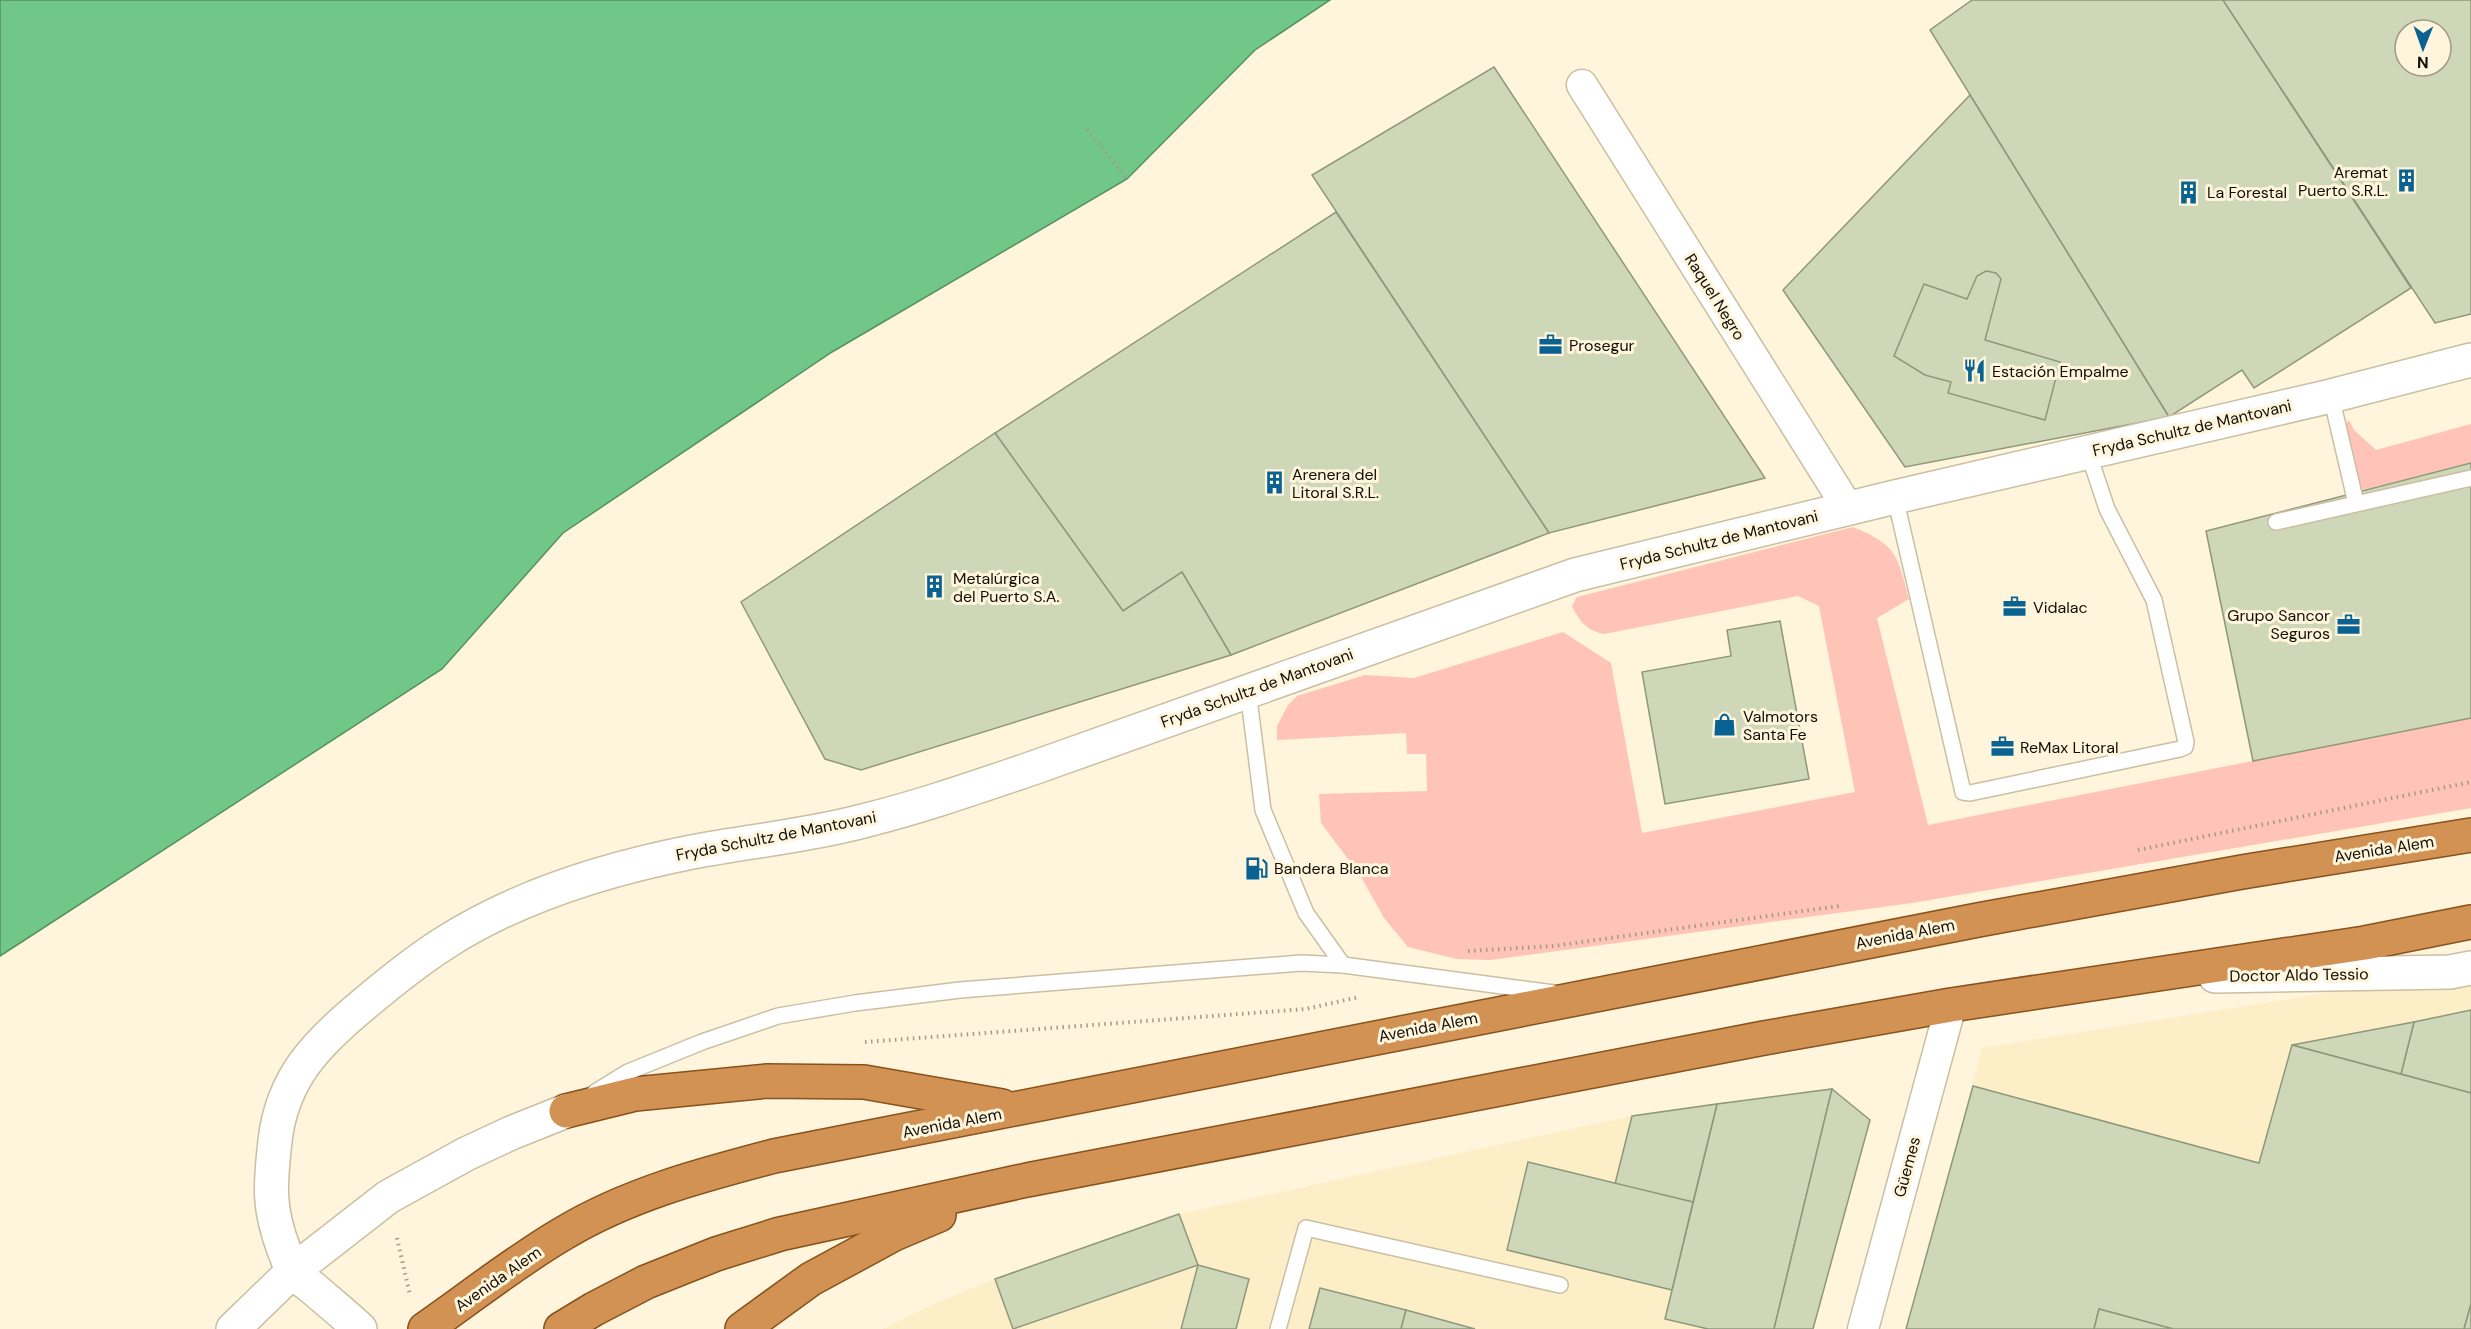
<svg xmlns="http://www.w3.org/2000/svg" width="2471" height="1329" font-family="'DM Sans',sans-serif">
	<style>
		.built { fill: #fceec7 }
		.green { fill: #ffc3b8 }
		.water { fill: #71c787; stroke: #549060; stroke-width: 1.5 }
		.building { fill: #ced7b8; stroke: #8f987b; stroke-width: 1.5; fill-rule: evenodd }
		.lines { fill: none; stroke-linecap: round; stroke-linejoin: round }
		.service-casing { stroke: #cabfa2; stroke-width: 18 }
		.minor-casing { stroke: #cabfa2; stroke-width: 33 }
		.tertiary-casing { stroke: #cabfa2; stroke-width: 36 }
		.secondary-casing { stroke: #cabfa2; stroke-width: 36 }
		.trunk-casing { stroke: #88521c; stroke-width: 36 }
		.path { stroke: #a29b88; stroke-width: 4; stroke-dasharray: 1.5 4.5; stroke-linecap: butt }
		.service { stroke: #fff; stroke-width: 15 }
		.minor { stroke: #fff; stroke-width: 30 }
		.tertiary { stroke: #fff; stroke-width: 33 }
		.secondary { stroke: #fff; stroke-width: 33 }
		.trunk { stroke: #d29254; stroke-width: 33 }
		.labels { text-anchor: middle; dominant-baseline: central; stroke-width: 6; stroke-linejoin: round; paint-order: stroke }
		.poi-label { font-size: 16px; fill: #120e04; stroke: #fef5dc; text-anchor: start }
		.street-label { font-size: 16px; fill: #120e04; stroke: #fef5dc }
	</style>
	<rect width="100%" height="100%" fill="#fef5dc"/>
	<g class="built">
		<path d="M2471,970V1329H1907L1982,1048Z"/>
		<path d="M1832,1089L1870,1120L1813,1329H882L936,1303L995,1279L1179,1214L1632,1116Z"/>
	</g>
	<g class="green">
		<path d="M2349,420L2354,430L2376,450L2471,424V463L2362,490L2344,430L2346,423Z"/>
		<path d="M1853,527C1897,545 1898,556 1909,599L1877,618L1928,825L2471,718V808L1912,903L1490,960L1457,959L1408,947L1384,918L1360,875L1321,823L1319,794L1427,791L1426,754H1407L1406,733L1277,740V726L1288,705L1297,696L1365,675L1414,678L1563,632L1611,663L1642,833L1855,792L1819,606L1798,596L1604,634C1586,630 1580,622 1572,606L1577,597Z"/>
	</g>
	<path class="water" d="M0,0H1330L1255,50L1127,179L832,352L563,533L442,669L0,956Z"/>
	<g class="building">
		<path d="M1972,0H2223L2411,288L2254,388L2242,370L2169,417L1930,30Z"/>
		<path d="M2223,0H2471V314L2435,323ZM2405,30H2441V66H2405Z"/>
		<path d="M1494,67L1765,478L1549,533L1312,175Z"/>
		<path d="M1970,95L2169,417L1905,467L1783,290Z"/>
		<path d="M1336,212L1549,533L1231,655L1182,572L1123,611L995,433Z"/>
		<path d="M1986,271L1996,273L2001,279L1985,340L2060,362L2045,420L1948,393L1951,382L1925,375L1894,356L1924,284L1967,299L1977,276Z"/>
		<path d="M995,433L1123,611L1182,572L1231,655L861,770L825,759L741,602Z"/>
		<path d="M2471,463V718L2253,761L2206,531Z"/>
		<path d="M1780,621L1809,779L1665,804L1642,672L1731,656L1727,630Z"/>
		<path d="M2471,1010V1093L2401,1074L2414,1022Z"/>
		<path d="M2414,1022L2401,1074L2292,1045Z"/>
		<path d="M2292,1045L2471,1093V1304L2464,1329H2173L2099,1309L2094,1329H1906L1973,1086L2259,1163Z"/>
		<path d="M1832,1089L1774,1329H1708L1665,1319L1717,1104Z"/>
		<path d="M1832,1089L1870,1120L1813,1329H1774Z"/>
		<path d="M1717,1104L1693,1202L1615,1184L1632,1116Z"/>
		<path d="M1528,1162L1693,1202L1672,1290L1507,1250Z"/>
		<path d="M1179,1214L1198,1265L1013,1329L995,1279Z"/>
		<path d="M1198,1265L1249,1279L1236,1329H1181Z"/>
		<path d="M1320,1288L1406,1310L1401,1329H1309Z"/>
		<path d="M2471,1304V1329H2464Z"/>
		<path d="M2099,1309L2173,1329H2094Z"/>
		<path d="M1406,1310L1475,1329H1401Z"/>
	</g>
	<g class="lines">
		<defs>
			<g id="service">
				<path d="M2331,396L2356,503"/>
				<path d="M1895,497L1963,792L1970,793L2180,749L2185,747L2186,742L2154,600L2107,509L2088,452"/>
				<path d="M2276,522L2471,478"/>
				<path d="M1248,691L1263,810L1306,913L1343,965"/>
				<path d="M594,1093L628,1072L702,1042L778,1016L855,1003L960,990L1301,963L1343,965L1554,993"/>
				<path d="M1278,1329L1306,1228L1560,1285"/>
			</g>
			<g id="minor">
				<path d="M1582,85L1848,508"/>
				<path d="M1863,1329L1951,1005"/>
			</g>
			<g id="tertiary">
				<path d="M233,1329L293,1271L388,1197L466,1154L511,1133L566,1111"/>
				<path d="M360,1329C345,1315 329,1302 314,1289C307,1283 297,1277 292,1271C289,1265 287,1256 284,1250C268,1208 270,1185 275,1141C282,1078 317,1043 363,1005C389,983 415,962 443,944C517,896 606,869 692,852C749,841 807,836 863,821C920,807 977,787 1033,768L1575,575L1895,497L2331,396L2471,360"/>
			</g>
			<path id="secondary" d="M2215,976L2450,972L2471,968"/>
			<g id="trunk">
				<path d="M566,1111L635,1094L767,1081L864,1082L1002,1106"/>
				<path d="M425,1329C471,1297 516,1261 564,1233C629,1194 702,1175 774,1156L1978,920L2242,872L2471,835"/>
				<path d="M561,1329L594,1309L646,1282L716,1254L780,1234L1027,1180L1764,1038L1951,1005L2365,943L2471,922"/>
				<path d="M742,1329L811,1279L894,1234L939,1215"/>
			</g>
		</defs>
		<use href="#service" class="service-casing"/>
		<use href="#minor" class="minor-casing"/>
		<use href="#tertiary" class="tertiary-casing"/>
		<use href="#secondary" class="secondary-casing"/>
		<use href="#trunk" class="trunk-casing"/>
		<g class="path">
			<path d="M1087,129L1127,179"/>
			<path d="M2138,850L2471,782"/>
			<path d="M1468,951L1553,946L1839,906"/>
			<path d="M865,1042L1306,1009L1359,997"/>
			<path d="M397,1238L410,1295"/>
		</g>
		<use href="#service" class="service"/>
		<use href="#minor" class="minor"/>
		<use href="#tertiary" class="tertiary"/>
		<use href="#secondary" class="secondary"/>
		<use href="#trunk" class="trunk"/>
	</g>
	<defs>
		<symbol id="building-bare" viewBox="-9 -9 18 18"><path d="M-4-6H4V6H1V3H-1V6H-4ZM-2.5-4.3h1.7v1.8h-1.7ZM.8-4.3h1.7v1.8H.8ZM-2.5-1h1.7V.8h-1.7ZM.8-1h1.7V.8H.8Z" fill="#0a6293" stroke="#fef5dc" stroke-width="2.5" paint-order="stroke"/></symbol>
		<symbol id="office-bare" viewBox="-9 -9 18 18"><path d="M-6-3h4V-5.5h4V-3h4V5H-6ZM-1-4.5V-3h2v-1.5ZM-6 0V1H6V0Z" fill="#0a6293" stroke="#fef5dc" stroke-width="2.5" paint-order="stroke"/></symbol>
		<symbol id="restaurant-bare" viewBox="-9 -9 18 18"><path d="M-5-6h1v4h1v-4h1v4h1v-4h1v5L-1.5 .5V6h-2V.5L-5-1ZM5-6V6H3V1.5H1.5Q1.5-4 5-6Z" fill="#0a6293" stroke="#fef5dc" stroke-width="2.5" paint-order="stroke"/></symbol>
		<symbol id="shop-bare" viewBox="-9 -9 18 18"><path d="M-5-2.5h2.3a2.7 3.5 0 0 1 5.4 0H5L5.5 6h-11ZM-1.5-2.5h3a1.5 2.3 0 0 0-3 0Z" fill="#0a6293" stroke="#fef5dc" stroke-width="2.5" paint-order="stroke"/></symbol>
		<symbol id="fuel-bare" viewBox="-9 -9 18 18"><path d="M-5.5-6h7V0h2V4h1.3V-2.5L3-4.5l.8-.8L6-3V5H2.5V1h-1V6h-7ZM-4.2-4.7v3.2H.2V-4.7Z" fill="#0a6293" stroke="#fef5dc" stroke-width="2.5" paint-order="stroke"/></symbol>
	</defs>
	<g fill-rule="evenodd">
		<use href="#building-bare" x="2390" y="164" width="33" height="33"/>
		<use href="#building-bare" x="2172" y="176" width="33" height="33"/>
		<use href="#office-bare" x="1534" y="328" width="33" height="33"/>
		<use href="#restaurant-bare" x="1958" y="354" width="33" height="33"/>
		<use href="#building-bare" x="1258" y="466" width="33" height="33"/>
		<use href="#building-bare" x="918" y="570" width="33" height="33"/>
		<use href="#office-bare" x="1998" y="590" width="33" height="33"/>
		<use href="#office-bare" x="2332" y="608" width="33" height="33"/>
		<use href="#shop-bare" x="1708" y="708" width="33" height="33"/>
		<use href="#office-bare" x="1986" y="730" width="33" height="33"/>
		<use href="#fuel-bare" x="1240" y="852" width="33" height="33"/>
	</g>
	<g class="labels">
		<g class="poi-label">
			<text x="2388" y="172" text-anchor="end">Aremat<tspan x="2388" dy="18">Puerto S.R.L.</tspan></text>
			<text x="2207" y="192">La Forestal</text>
			<text x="1569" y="345">Prosegur</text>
			<text x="1992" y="371">Estación Empalme</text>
			<text x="1292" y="474">Arenera del<tspan x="1292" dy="18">Litoral S.R.L.</tspan></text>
			<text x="953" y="578">Metalúrgica<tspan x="953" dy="18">del Puerto S.A.</tspan></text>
			<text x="2033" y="607">Vidalac</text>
			<text x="2330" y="615" text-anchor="end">Grupo Sancor<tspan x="2330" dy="18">Seguros</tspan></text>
			<text x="1743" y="716">Valmotors<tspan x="1743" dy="18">Santa Fe</tspan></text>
			<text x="2020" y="747">ReMax Litoral</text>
			<text x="1274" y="868">Bandera Blanca</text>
		</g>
		<g class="street-label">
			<text transform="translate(1715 297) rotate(58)">Raquel Negro</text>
			<text transform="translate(2192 428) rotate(-13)">Fryda Schultz de Mantovani</text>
			<text transform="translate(1719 540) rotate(-14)">Fryda Schultz de Mantovani</text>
			<text transform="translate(1257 688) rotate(-20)">Fryda Schultz de Mantovani</text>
			<text transform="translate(776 836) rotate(-11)">Fryda Schultz de Mantovani</text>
			<text transform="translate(2384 849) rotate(-9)">Avenida Alem</text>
			<text transform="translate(1905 934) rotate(-11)">Avenida Alem</text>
			<text transform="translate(2299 975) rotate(-1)">Doctor Aldo Tessio</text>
			<text transform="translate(1428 1027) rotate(-11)">Avenida Alem</text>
			<text transform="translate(952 1123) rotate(-11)">Avenida Alem</text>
			<text transform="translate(1907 1167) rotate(-75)">Güemes</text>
			<text transform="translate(498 1279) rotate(-35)">Avenida Alem</text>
		</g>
	</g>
	<g transform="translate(2423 48) rotate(181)"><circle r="28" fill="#fef5dc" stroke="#a09986" stroke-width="1.5"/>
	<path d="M0-4.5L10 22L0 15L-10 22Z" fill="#0a6293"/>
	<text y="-9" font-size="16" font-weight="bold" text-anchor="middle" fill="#120e04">N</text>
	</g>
</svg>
